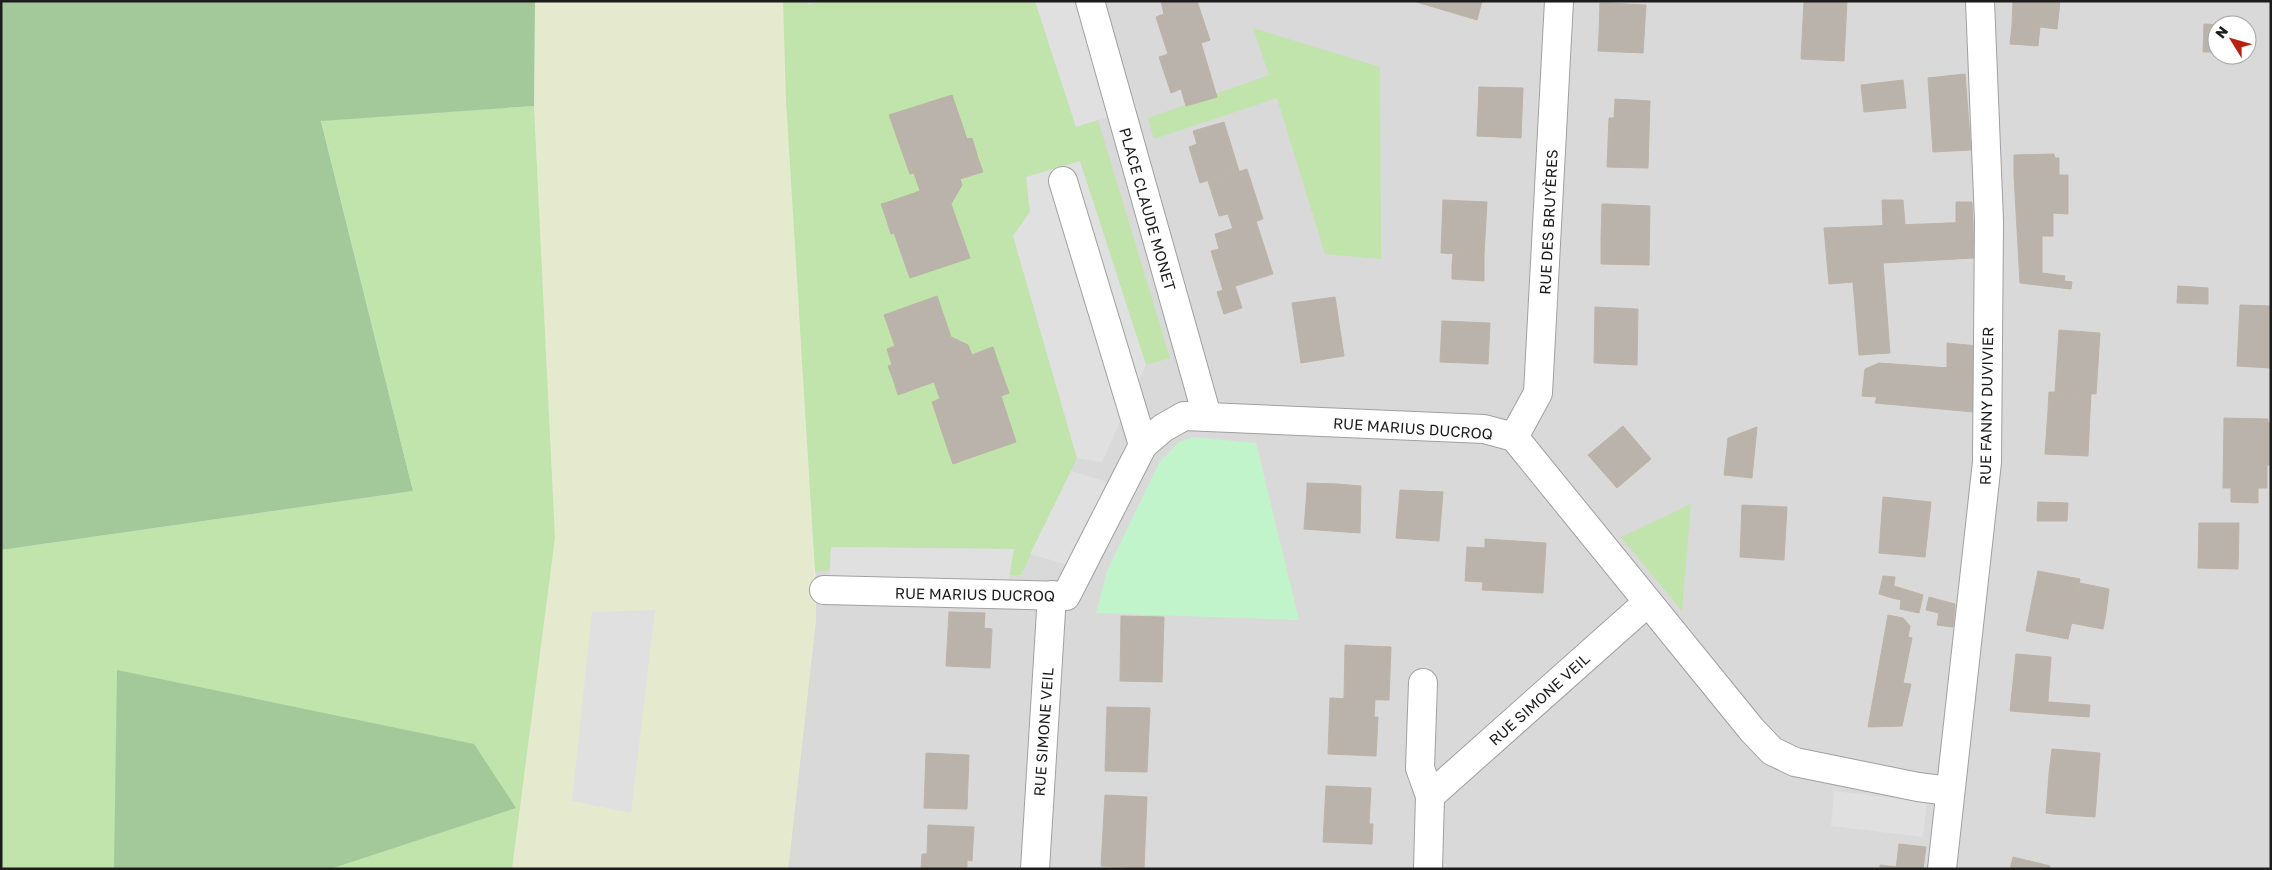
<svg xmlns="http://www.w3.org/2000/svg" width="2272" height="870" font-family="'Golos Text',sans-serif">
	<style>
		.residential { fill: #dad9d9; fill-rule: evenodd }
		.farmland { fill: #e5eacf }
		.grass { fill: #c1e3ac }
		.forest { fill: #a3c99b }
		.park { fill: #c2f4cc }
		.parking { fill: #e0e0e0 }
		.building { fill: #b9b3ac; stroke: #bdb3a6 }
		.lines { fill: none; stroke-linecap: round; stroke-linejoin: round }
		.minor-casing { stroke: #a0a0a0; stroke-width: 30 }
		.minor { stroke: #fff; stroke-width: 28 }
		.labels { text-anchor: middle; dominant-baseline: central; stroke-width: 5; stroke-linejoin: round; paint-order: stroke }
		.street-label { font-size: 15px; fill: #1c1c1c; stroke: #fff }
	</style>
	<rect width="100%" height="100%" fill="#edeae3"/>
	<path class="residential" d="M808,1H2271V869H788L816,618ZM2217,25H2247V55H2217Z"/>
	<path class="farmland" d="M535,1H791L816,618L788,869H512L555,538L534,106Z"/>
	<g class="grass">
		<path d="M783,1H808V5L823,1H1035L1076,127L1098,120L1170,358L1146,365L1080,162L1030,212L1013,236L1077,458L1021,575H1009L1013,549L831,547L830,570L815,572L786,100Z"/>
		<path d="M1253,28L1380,67L1381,259L1325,254L1277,98L1154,139L1148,118L1269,75Z"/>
		<path d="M534,106L555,538L512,869H1V550L413,491L321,120Z"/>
		<path d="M1691,504L1682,611L1621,537Z"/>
	</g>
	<g class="forest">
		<path d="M1,1H535L534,106L321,121L413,491L1,550Z"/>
		<path d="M117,670L474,744L516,808L330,869H114Z"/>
	</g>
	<path class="park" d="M1193,437L1256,443L1299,620L1096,613L1107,571L1159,463L1179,442Z"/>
	<g class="parking">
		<path d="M1035,1H1099L1128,110L1076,127Z"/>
		<path d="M1080,161L1146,365L1102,462L1077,458L1013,236L1030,212L1026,177Z"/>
		<path d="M1071,471L1107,482L1068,565L1030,554Z"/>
		<path d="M831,547L1014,549L1004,607L828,598Z"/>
		<path d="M655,610L631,813L572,801L592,612Z"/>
		<path d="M1834,791L1927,802L1923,837L1831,826Z"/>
	</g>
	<g class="building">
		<path d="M1161,1H1197L1210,40L1168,54L1156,17L1164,14Z"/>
		<path d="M1413,1H1461L1457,14Z"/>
		<path d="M1461,1H1482L1477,20L1457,14Z"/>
		<path d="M1804,1H1847L1844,61L1801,59Z"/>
		<path d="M2013,1H2043L2040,27L2012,26Z"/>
		<path d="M2043,1H2060L2057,29L2040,27Z"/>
		<path d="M1600,3H1607L1605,34H1599Z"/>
		<path d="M1607,3L1646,5L1643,53L1598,51L1599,34H1605Z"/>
		<path d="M2204,24L2221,25H2217V52H2203Z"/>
		<path d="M2012,26L2040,27L2038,46L2010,44Z"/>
		<path d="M1201,43L1217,97L1186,106L1181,89L1171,93L1159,57Z"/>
		<path d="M1965,74L1971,150L1933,152L1928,78Z"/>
		<path d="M1903,80L1906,108L1864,112L1861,85Z"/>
		<path d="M1479,87L1523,88L1521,138L1477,136Z"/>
		<path d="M952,95L967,139L972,138L978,158L971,159L976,174L960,179L962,185L951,204L970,258L910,278L894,233L891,234L885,215L892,212L888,202L920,191L914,173L910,174L889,115Z"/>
		<path d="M1615,99L1650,101L1648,168L1607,167L1609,118H1614Z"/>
		<path d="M1224,122L1239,171L1200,183L1189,147L1197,144L1193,131Z"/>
		<path d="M2054,154L2055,158H2059V175H2014V155Z"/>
		<path d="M978,158L983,172L976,174L971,159Z"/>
		<path d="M1247,169L1263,219L1233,229L1228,214L1219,216L1208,181Z"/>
		<path d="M2014,175H2068V214L2053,213V236H2042V273L2065,276L2064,281L2072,282L2071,289L2020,283Z"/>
		<path d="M1443,200L1487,202L1484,255L1441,253Z"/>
		<path d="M1882,200H1903L1905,225L1883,227Z"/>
		<path d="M888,202L892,212L885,215L881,204Z"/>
		<path d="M1956,202H1972L1973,222L1956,223Z"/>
		<path d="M1602,204H1607L1605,240H1601Z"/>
		<path d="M1607,204L1650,206L1649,265L1601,264V240H1605Z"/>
		<path d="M1256,221L1273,274L1223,290L1211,251L1219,249L1215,234Z"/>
		<path d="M1973,222L1974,258L1883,263L1890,353L1859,355L1853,282L1829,284L1824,228Z"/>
		<path d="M1453,254L1484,255V267L1452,266Z"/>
		<path d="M1452,266L1484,267V281L1452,279Z"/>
		<path d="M1235,286L1242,308L1224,314L1217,292Z"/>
		<path d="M2178,286L2208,288V304L2177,303Z"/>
		<path d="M937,296L951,337L968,345L972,355L987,349L993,364L998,362L1009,393L1001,396L1016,442L961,461L956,445L947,447L932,402L940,399L934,382L906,392L902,380L894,382L888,366L892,365L887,349L895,346L884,315Z"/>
		<path d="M1335,297L1344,356L1301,363L1292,303Z"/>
		<path d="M2240,305L2271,306V368L2237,366Z"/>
		<path d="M1595,307L1638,309L1637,365L1594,363Z"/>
		<path d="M1442,321L1490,323L1488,364L1440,362Z"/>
		<path d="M2059,330L2100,333L2096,394L2055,392Z"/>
		<path d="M1947,343L1978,346V370L1947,368Z"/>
		<path d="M993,347L998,362L993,364L987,349Z"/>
		<path d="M1879,363L1978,370L1974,412L1875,403L1877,397L1862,396L1865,369Z"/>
		<path d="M902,380L906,392L898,395L894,382Z"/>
		<path d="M2049,392L2091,394L2090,412L2048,410Z"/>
		<path d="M2048,410L2090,412L2088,456L2045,454Z"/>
		<path d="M2224,418L2268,419V423H2271V465H2267V488H2258V503L2231,502V488H2223Z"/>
		<path d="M1623,426L1651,459L1617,488L1588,455Z"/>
		<path d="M1757,427L1752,478L1724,475L1728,438Z"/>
		<path d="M956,445L961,461L953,464L947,447Z"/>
		<path d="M1307,483L1337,484V492L1307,490Z"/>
		<path d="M1337,484L1361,486L1360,533L1304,529L1307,490L1337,492Z"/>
		<path d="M1400,490L1443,492L1439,541L1396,538Z"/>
		<path d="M1883,497L1931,502L1925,557L1879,553Z"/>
		<path d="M2038,502L2068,503L2067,521H2037Z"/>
		<path d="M1742,505L1787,507L1784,560L1740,557Z"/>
		<path d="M2199,523H2239L2238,569L2198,568Z"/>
		<path d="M1485,539L1546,543L1543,593L1482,590L1483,582L1465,581L1467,547L1485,548Z"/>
		<path d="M2038,571L2080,579L2075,607L2032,600Z"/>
		<path d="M1883,576L1895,577L1892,598L1879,594Z"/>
		<path d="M2080,583L2109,589L2106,613L2075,607Z"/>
		<path d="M1894,586L1923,595L1919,613L1900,609L1901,600L1892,598Z"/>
		<path d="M1929,597L1955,604L1953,627L1937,625L1939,613L1926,610Z"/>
		<path d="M2032,600L2075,607L2068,639L2026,631Z"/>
		<path d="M2075,607L2106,613L2103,629L2071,623Z"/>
		<path d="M949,612L985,613L984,628L992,629L990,668L946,666Z"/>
		<path d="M1888,615L1903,618L1910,626L1908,637L1912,638L1903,683L1911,684L1902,726L1868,727Z"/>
		<path d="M1121,616L1164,617L1162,682L1120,681Z"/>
		<path d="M1345,645L1391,647L1389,700L1344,699Z"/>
		<path d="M2016,654L2051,657L2047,714L2010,711Z"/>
		<path d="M1330,698L1375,700L1374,717H1378L1376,756L1328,754Z"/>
		<path d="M2048,702L2090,705L2089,717L2047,714Z"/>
		<path d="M1107,707L1150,708L1147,772L1105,771Z"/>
		<path d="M2052,749L2100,753L2095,817L2053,814L2056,774H2049Z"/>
		<path d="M926,753L969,755L967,809L924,808Z"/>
		<path d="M2049,774H2056L2053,814L2046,813Z"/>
		<path d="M1326,786L1371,788L1369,824H1373L1372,844L1323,842Z"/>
		<path d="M1105,795L1147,797L1144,868L1101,866Z"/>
		<path d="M928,825L974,827L972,861L967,860V869H921L922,854H927Z"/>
		<path d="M1899,844L1926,847L1923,869H1896Z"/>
		<path d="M2013,857L2050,866V869H2010Z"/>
		<path d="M1880,865L1896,867V869H1880Z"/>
	</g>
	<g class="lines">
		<defs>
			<g id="minor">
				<path d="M1090,1L1207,416"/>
				<path d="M1063,181L1143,445"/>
				<path d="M1514,437L1538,393L1559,1"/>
				<path d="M824,590L1066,596L1143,445L1163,428L1184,416L1484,429L1514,437L1752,730L1772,751L1795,762L1918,787L1949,791"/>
				<path d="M1423,683L1420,768L1430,796L1428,869"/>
				<path d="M1430,796L1648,602"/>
				<path d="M1035,869L1052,595"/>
				<path d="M1942,869L1987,462L1989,221L1980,1"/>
			</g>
		</defs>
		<use href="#minor" class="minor-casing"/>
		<use href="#minor" class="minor"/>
	</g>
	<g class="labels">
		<g class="street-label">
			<text transform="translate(1148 209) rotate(74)">PLACE CLAUDE MONET</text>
			<text transform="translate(1548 222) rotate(-87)">RUE DES BRUYÈRES</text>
			<text transform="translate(1986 406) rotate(-89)">RUE FANNY DUVIVIER</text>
			<text transform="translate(1413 428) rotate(4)">RUE MARIUS DUCROQ</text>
			<text transform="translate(975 594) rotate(1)">RUE MARIUS DUCROQ</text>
			<text transform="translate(1539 699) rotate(-42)">RUE SIMONE VEIL</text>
			<text transform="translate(1043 732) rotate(-86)">RUE SIMONE VEIL</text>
		</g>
	</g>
	<rect width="2272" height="870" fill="none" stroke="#1c1c1c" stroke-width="5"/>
	<g transform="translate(2232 40) rotate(307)"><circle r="24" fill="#ffffff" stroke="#a4a4a4"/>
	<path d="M0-4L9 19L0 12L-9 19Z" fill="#b82311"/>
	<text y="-8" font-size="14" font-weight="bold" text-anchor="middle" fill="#1c1c1c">N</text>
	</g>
</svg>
